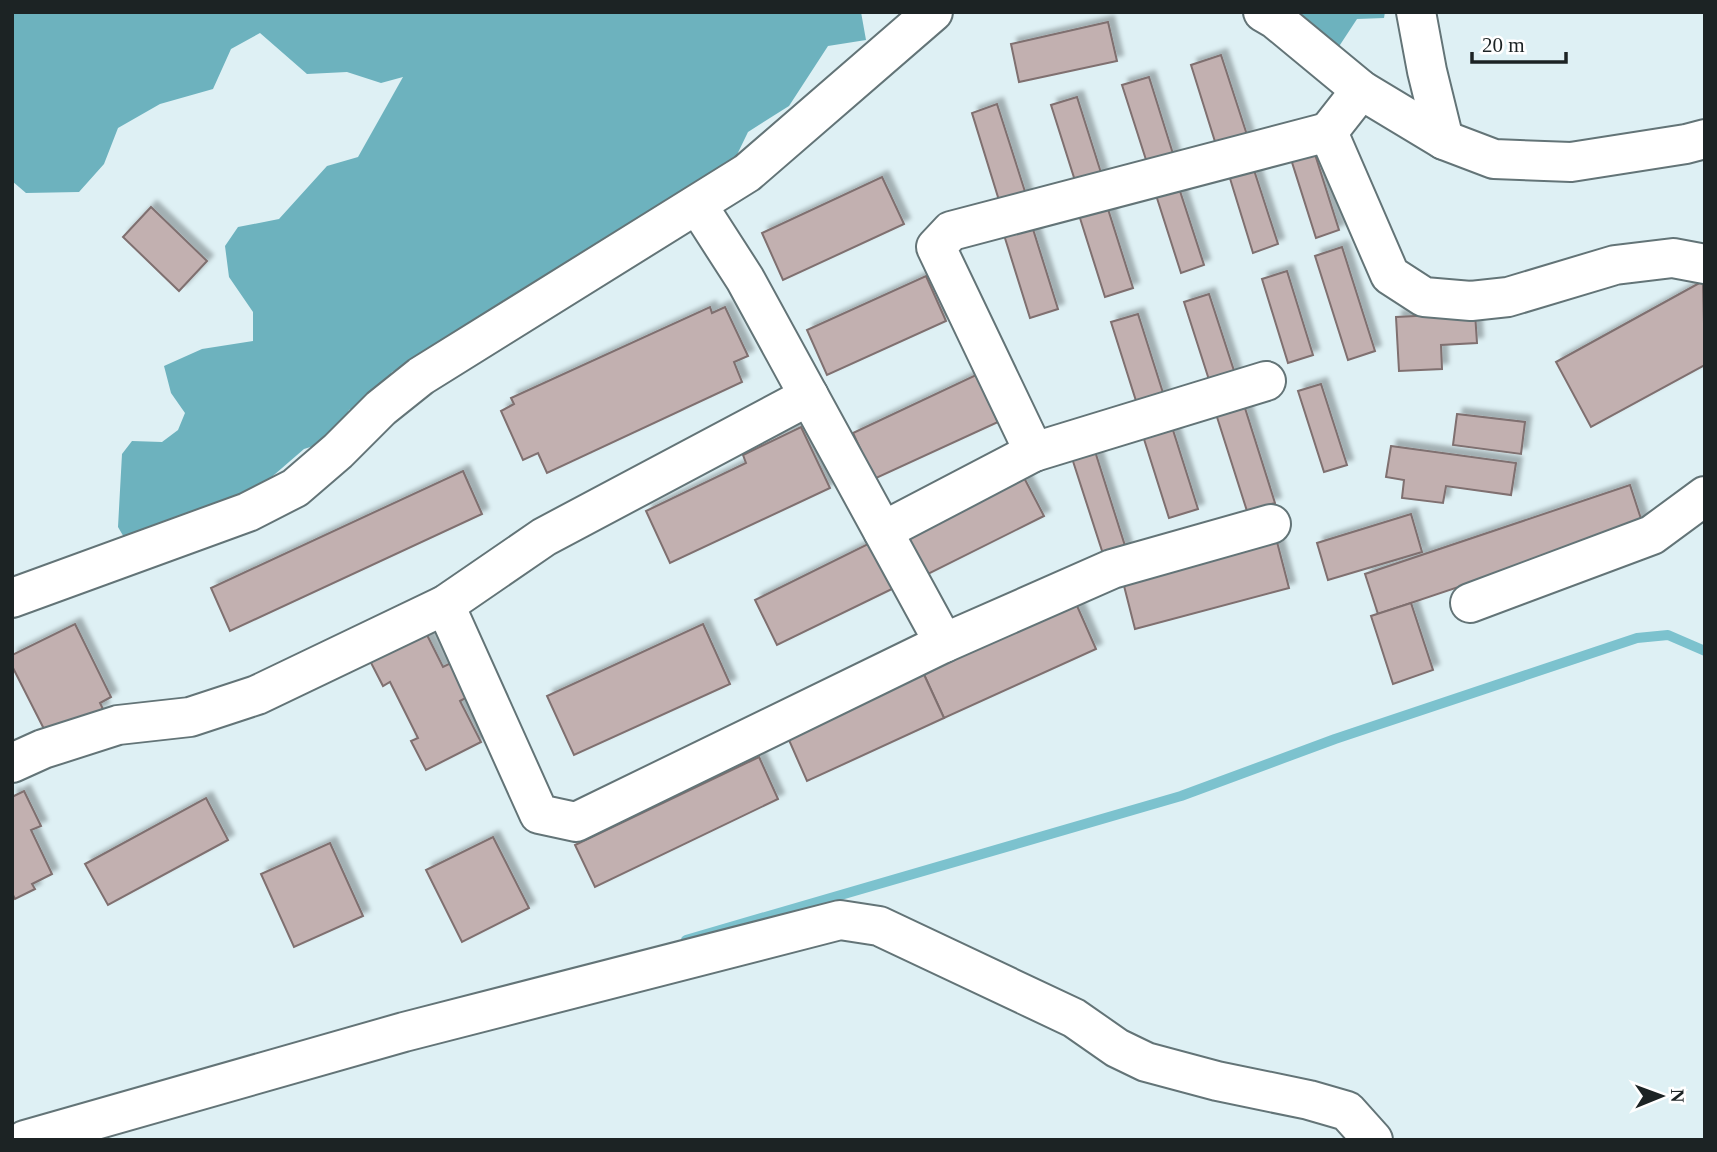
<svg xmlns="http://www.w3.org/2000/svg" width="1717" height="1152" font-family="Georgia,serif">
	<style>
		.forest { fill: #6db2be }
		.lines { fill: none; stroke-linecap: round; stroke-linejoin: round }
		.stream { stroke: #7cc2ce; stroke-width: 10 }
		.building { fill: #c2b0b0; stroke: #7f6f6f; stroke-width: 2; filter: url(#shadow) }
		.minor-casing { stroke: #637477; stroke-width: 42 }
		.minor { stroke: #fff; stroke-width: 38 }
	</style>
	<defs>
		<filter id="shadow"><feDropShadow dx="6" dy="-6" stdDeviation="2" flood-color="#0004"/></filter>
	</defs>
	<rect width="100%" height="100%" fill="#def0f4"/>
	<g class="forest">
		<path d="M12,12H861L866,40L828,46L789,106L748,132L733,163L430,352L392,372L377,397L349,410L333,440L304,449L252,494L125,539L118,527L122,454L132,441L162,442L178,430L185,413L171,393L164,366L202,349L253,341V312L229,277L225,246L238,227L279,219L327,166L358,157L403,77L381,83L347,72L307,74L260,33L231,49L213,89L160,104L118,128L104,164L79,192L26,193L12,181Z"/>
		<path d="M1299,12H1385L1384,18L1357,19L1336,51Z"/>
	</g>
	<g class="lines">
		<path class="stream" d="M686,940L1181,796L1335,739L1637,638L1668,635L1705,651"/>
	</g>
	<g class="building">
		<path d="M1108,22L1117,61L1019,82L1011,44Z"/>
		<path d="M1221,55L1248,138L1217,148L1191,65Z"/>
		<path d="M1149,77L1174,157L1148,166L1122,85Z"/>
		<path d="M1077,97L1103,179L1077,187L1051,105Z"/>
		<path d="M997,104L1028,201L1002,210L972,113Z"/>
		<path d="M1313,148L1339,230L1316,238L1290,156Z"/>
		<path d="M1252,164L1278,244L1253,253L1228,172Z"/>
		<path d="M882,177L904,224L783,280L762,233Z"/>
		<path d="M1178,185L1204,265L1181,273L1155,192Z"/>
		<path d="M1107,206L1133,288L1105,297L1079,215Z"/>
		<path d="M151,207L207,261L179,291L123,237Z"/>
		<path d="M1032,226L1058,309L1030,318L1004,235Z"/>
		<path d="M1342,247L1375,351L1348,360L1315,256Z"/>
		<path d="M1287,271L1313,355L1288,363L1262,279Z"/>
		<path d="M926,276L946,321L827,375L807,330Z"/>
		<path d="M1703,281L1705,365L1591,427L1556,362Z"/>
		<path d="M1209,294L1236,377L1211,386L1184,302Z"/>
		<path d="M710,307L712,313L725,307L748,356L734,362L742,382L547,473L538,453L523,460L501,411L514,404L511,398Z"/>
		<path d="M1475,313L1477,343L1441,345L1442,369L1399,371L1396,317Z"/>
		<path d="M1138,314L1164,396L1137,404L1111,322Z"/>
		<path d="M976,375L998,422L874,479L853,433Z"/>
		<path d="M1321,384L1347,465L1324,472L1298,391Z"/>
		<path d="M1244,405L1275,503L1247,511L1216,414Z"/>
		<path d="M1457,414L1525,422L1521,454L1453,445Z"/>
		<path d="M801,427L830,488L670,563L646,511L746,463L743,455Z"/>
		<path d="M1172,427L1198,509L1169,518L1143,436Z"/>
		<path d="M1093,445L1126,549L1104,557L1070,452Z"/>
		<path d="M1391,446L1516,463L1511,495L1446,486L1443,503L1402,498L1404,480L1386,477Z"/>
		<path d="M463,471L482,514L230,631L211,588Z"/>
		<path d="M1021,472L1044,516L922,577L900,533Z"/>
		<path d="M1630,485L1643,525L1378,614L1365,574Z"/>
		<path d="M1411,514L1422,552L1328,580L1317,543Z"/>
		<path d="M1276,538L1289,588L1135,629L1122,578Z"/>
		<path d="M872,542L894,588L777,645L755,600Z"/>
		<path d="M1074,599L1096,649L944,718L921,668Z"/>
		<path d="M1411,603L1433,670L1393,684L1371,616Z"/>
		<path d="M75,624L111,697L100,703L103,709L61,731H45L12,666V655Z"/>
		<path d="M703,624L730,684L574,755L547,696Z"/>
		<path d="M424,629L443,667L455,661L471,695L460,701L481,742L426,770L411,741L418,738L390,682L383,686L368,657Z"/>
		<path d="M921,668L944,718L807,781L785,731Z"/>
		<path d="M759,757L778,799L595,887L575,845Z"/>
		<path d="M24,791L41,826L31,830L52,874L32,884L35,889L15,899L12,893V794L14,796Z"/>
		<path d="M206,798L228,840L108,905L85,864Z"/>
		<path d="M493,837L529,908L462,942L426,870Z"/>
		<path d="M330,843L363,916L294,947L261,874Z"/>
	</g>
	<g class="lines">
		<defs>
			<g id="minor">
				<path d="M1263,12L1275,19L1361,90L1444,140L1494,159L1571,162L1686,144L1705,139"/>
				<path d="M1416,12L1427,71L1444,140"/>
				<path d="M1361,90L1328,132L1390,275L1424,297L1471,301L1508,297L1615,265L1673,258L1705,264"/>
				<path d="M698,206L745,279L944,643"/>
				<path d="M1034,452L936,247L951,231L1328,132"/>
				<path d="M883,531L1034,452L1266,381"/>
				<path d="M12,598L248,512L295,488L338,451L381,408L421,376L747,173L933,12"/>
				<path d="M1470,603L1652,535L1705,496"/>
				<path d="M445,605L539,814L576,822L944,643L1112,569L1271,524"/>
				<path d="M12,763L43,749L118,725L190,717L257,695L445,605L544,537L809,396"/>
				<path d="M25,1140L404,1032L840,920L879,926L1074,1018L1117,1048L1146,1062L1217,1081L1309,1100L1347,1111L1373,1140"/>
			</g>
		</defs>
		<use href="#minor" class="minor-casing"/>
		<use href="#minor" class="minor"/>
	</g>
	<rect width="1717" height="1152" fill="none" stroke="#1c2324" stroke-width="28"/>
	<g transform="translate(1661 1096) rotate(89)" stroke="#ffffff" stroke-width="5" paint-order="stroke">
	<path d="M0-5L12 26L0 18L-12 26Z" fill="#1c2324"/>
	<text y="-10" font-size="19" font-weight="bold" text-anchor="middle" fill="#1c2324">N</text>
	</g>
	<path d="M1472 52v10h94v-10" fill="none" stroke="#1c2324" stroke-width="3.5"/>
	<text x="1482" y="52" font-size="21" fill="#1c2324" stroke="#ffffff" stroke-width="5" paint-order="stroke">20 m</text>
</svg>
